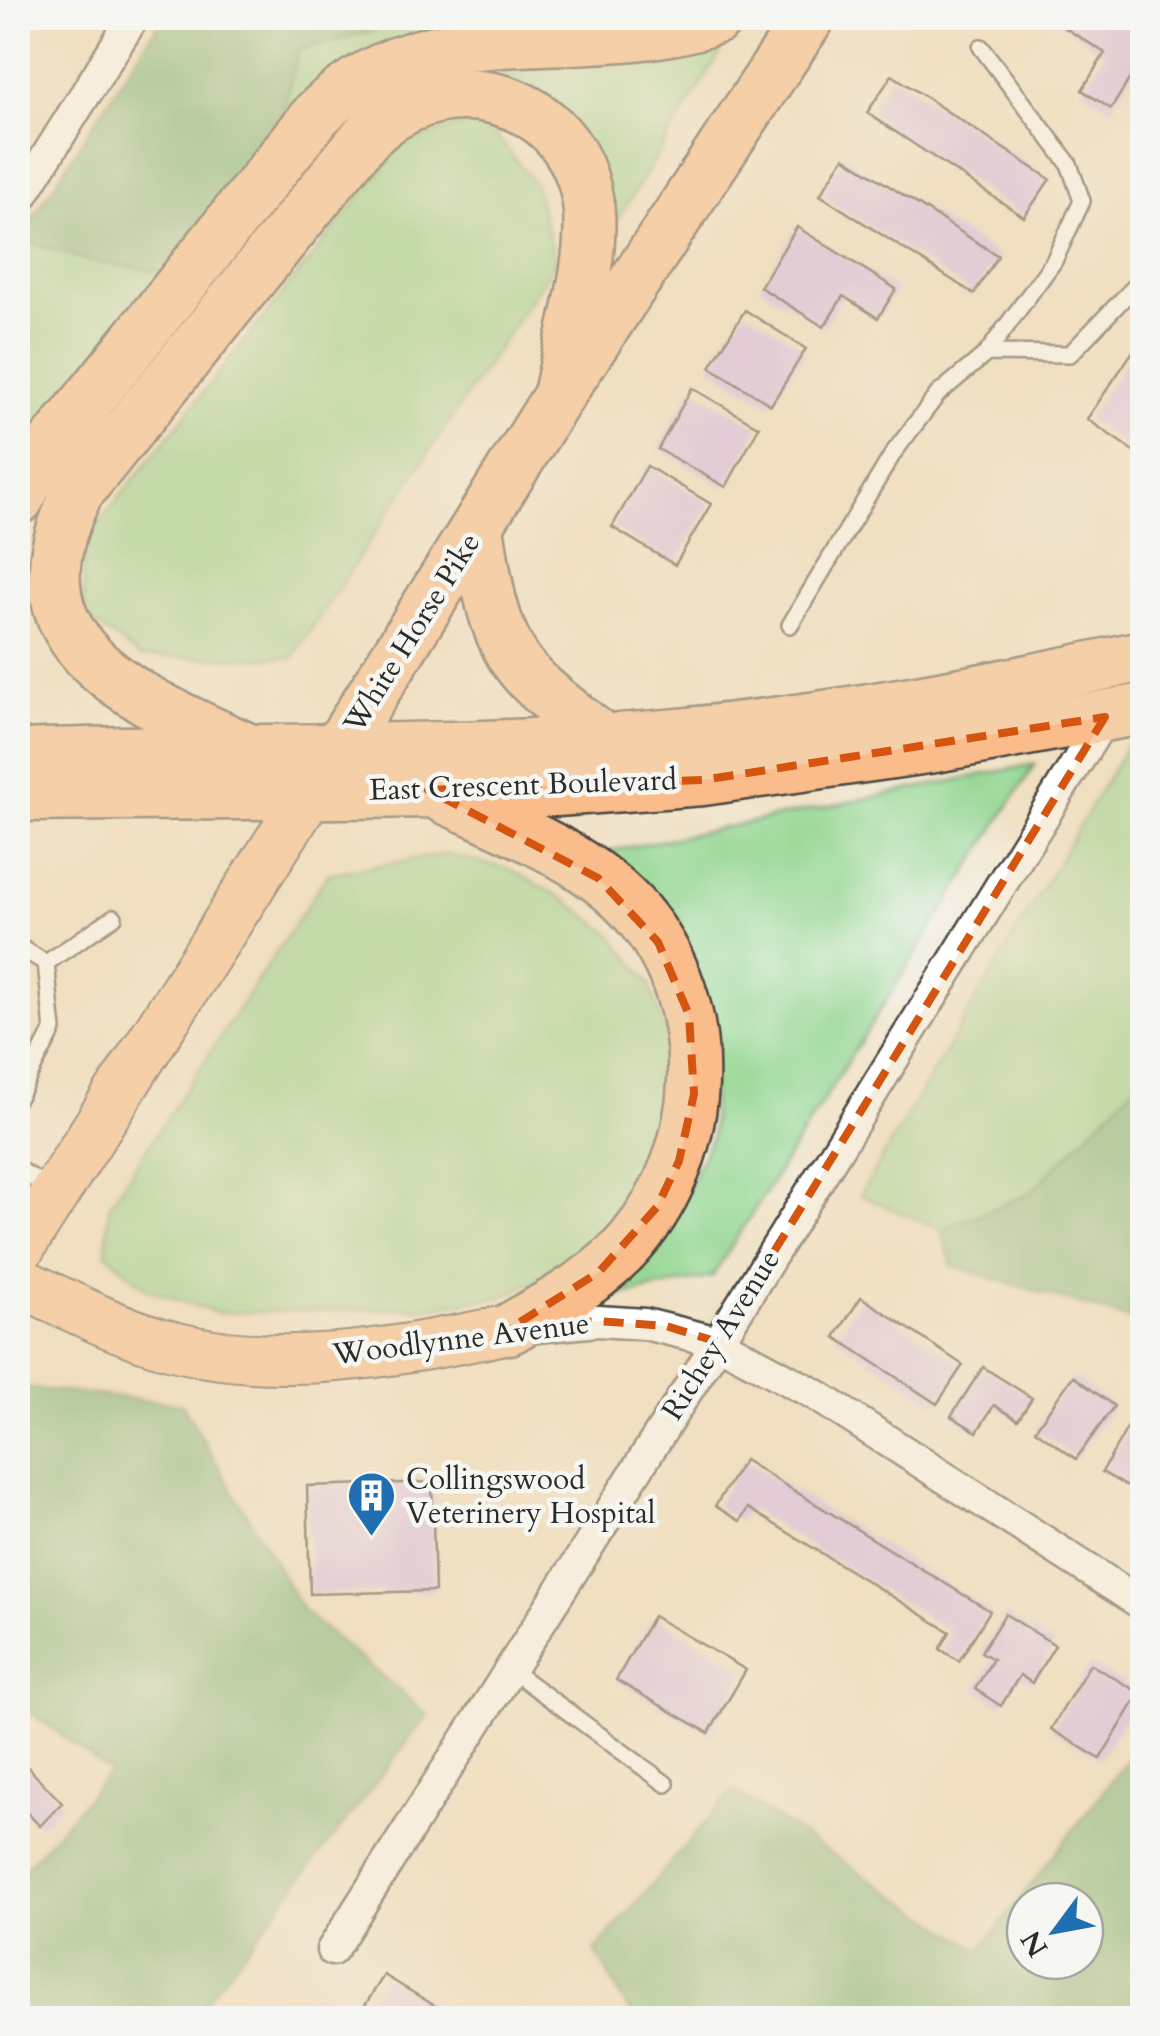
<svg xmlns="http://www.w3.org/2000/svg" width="1160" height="2036" font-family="Cardo,serif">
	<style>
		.green { fill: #91d58e; stroke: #5e805c; stroke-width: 2.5 }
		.forest { fill: #74b679; stroke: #507052; stroke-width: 2.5; fill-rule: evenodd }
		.building { fill: #d2b5ef }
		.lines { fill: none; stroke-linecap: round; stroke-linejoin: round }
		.service-casing { stroke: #494641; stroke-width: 20 }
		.minor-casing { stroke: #494641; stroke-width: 35 }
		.primary-casing { stroke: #494641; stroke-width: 52 }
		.trunk-casing { stroke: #494641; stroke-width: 55 }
		.service { stroke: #fff; stroke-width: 15 }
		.minor { stroke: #fff; stroke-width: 30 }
		.primary { stroke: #f9bc8a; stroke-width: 48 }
		.trunk { stroke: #f9bc8a; stroke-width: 50 }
		.marked { fill: none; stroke: #d5540f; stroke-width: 8; stroke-dasharray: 20 12; stroke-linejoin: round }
		.labels { text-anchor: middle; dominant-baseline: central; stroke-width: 9; stroke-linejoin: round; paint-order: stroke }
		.street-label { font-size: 30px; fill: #2b2b2b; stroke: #f6f6f2 }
		.poi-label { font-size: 30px; fill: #2b2b2b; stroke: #f6f6f2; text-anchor: start }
	</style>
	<rect width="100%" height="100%" fill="#f6f6f2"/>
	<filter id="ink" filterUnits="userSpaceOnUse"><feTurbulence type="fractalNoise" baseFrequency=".01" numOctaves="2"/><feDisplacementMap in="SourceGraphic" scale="20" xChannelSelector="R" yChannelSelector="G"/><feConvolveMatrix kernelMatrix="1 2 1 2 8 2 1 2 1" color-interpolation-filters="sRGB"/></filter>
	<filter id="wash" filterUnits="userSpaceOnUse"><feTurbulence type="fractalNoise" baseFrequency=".0048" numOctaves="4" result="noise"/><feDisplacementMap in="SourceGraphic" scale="40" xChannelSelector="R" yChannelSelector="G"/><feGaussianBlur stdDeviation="2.25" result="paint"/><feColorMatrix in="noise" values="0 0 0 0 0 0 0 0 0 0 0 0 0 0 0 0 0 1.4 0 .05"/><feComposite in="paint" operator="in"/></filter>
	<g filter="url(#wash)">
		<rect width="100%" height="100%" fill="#f0dfc0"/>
		<g class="green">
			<path d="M419,18H585L372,49L283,111L298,50Z"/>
			<path d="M721,38L726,44L613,227L530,94L495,65Z"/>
			<path d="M483,119L534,183L556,261L292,658L140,657L83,615L84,542L403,143Z"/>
			<path d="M19,239L89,261L163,272L18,451Z"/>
			<path d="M1142,741V1078L1029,1194L941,1230L860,1195L1128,744Z"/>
			<path d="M1035,764L712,1277L607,1298L667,1234L712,1136V1044L600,853Z"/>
			<path d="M445,854L509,869L564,899L611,934L649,982L668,1041L677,1102L647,1171L608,1228L561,1269L502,1297L425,1308L217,1313L147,1289L106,1253L109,1206L328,874Z"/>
		</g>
		<g class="forest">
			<path d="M162,18H419L298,51L283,111L163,272L89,261L19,239Z"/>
			<path d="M1142,1078V1323L952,1266L941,1230L1029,1194Z"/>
			<path d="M19,1387L182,1404L303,1611L428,1715L193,2018H18V1876L110,1772L18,1703Z"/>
			<path d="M1142,1741V2018H633L595,1951L733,1790L980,1950ZM1025,1901H1085V1961H1025Z"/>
		</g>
		<g id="blocks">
			<g class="building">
				<path d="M1049,18H1142V59L1111,109L1082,90L1105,53Z"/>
				<path d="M892,75L1050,179L1024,217L867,113Z"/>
				<path d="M844,157L998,256L974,294L820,195Z"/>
				<path d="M797,227L896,289L878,318L843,296L824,327L760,287Z"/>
				<path d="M745,310L806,349L771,405L710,367Z"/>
				<path d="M1142,338V457L1087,419Z"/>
				<path d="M692,388L759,427L726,487L658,449Z"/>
				<path d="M647,466L711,504L675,565L612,527Z"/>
				<path d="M861,1297L963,1365L937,1404L835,1337Z"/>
				<path d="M983,1367L1032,1398L1018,1420L994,1405L977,1432L951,1416Z"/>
				<path d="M1073,1376L1114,1406L1076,1459L1035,1430Z"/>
				<path d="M1131,1421L1142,1428L1140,1494L1102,1472Z"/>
				<path d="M744,1460L990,1611L959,1661L940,1649L950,1632L748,1508L740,1521L715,1506Z"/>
				<path d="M432,1482L435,1591L310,1594L307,1486Z"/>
				<path d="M1005,1614L1055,1645L1032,1683L1020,1675L1001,1706L975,1689L993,1659L981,1652Z"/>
				<path d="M653,1616L746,1670L709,1733L616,1680Z"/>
				<path d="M1090,1664L1140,1693L1100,1759L1051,1729Z"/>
				<path d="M18,1757L62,1803L40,1826L18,1804Z"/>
				<path d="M384,1975L455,2018H376L362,2010Z"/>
			</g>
		</g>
	</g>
	<g filter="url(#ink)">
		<use href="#blocks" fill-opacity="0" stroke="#494641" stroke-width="2.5"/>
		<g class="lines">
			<defs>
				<g id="service">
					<path d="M981,47L1069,164L1082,201L1054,261L987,353"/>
					<path d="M790,625L894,452L938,394L987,353L1070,354L1142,279"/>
					<path d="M18,946L46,963"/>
					<path d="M18,1097L53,1030L46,963L114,917"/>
					<path d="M18,1169L49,1188"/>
					<path d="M510,1669L666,1784"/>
				</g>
				<g id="minor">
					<path d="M18,202L133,18"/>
					<path d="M527,1328L598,1321L645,1324L718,1342L816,1395L1142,1604"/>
					<path d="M332,1950L718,1342L1105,717"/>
				</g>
				<g id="primary">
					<path d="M18,1251L311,791"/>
					<path d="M18,1281C64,1303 110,1327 159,1342C272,1376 397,1353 509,1329"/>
				</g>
				<g id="trunk">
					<path d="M18,499L38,463L318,113C430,3 582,64 717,18"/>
					<path d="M478,527C485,572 490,623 516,661C537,691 574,715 602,739"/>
					<path d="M244,747C133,697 0,645 78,492L361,143C431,62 566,86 587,197C598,253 570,338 559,395"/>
					<path d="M18,755C237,746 459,755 678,734C833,719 990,690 1142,656"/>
					<path d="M325,770L559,395L809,18"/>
					<path d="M18,796L557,791L703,780L935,747L1142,709"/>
					<path d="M441,796C507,827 586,855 636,912C716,1005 710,1148 632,1241C600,1279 552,1304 509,1329"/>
				</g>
			</defs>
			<use href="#service" class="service-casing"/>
			<use href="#minor" class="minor-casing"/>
			<use href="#primary" class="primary-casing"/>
			<use href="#trunk" class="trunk-casing"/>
			<use href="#service" class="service"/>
			<use href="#minor" class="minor"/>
			<use href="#primary" class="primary"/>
			<use href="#trunk" class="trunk"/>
		</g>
	</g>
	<path d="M0 0H1160V2036H0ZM1105,717L718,1342L666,1326L598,1321L509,1329L599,1272L657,1207L679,1161L694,1094L689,1015L658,942L598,878L428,790L703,780Z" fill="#f0dfc0" fill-opacity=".55" fill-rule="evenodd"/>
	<path class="marked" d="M1105,717L718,1342L666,1326L598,1321L509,1329L599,1272L657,1207L679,1161L694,1094L689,1015L658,942L598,878L428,790L703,780Z"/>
	<defs>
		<symbol id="building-pin" viewBox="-11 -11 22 30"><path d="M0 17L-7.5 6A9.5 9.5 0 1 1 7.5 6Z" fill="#1f6fb2" stroke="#f6f6f2"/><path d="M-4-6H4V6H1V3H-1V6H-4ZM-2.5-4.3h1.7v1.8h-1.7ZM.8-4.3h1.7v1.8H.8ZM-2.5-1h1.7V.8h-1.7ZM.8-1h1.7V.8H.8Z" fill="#fff"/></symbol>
	</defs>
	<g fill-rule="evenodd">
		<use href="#building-pin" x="344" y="1468" width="55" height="75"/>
	</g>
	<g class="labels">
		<g class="street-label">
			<text transform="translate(412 633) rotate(-58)">White Horse Pike</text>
			<text transform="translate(523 785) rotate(-2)">East Crescent Boulevard</text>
			<text transform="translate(721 1335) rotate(-58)">Richey Avenue</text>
			<text transform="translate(461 1339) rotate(-7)">Woodlynne Avenue</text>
		</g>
		<g class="poi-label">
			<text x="406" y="1479">Collingswood<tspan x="406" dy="34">Veterinery Hospital</tspan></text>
		</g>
	</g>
	<rect width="1160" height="2036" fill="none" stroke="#f6f6f2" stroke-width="60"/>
	<g transform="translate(1055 1931) rotate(238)"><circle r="48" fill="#f6f6f2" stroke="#a5a5a2" stroke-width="2.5"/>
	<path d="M0-8L18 38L0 25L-18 38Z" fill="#1f6fb2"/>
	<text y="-15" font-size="28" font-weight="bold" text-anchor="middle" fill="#2b2b2b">N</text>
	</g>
</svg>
